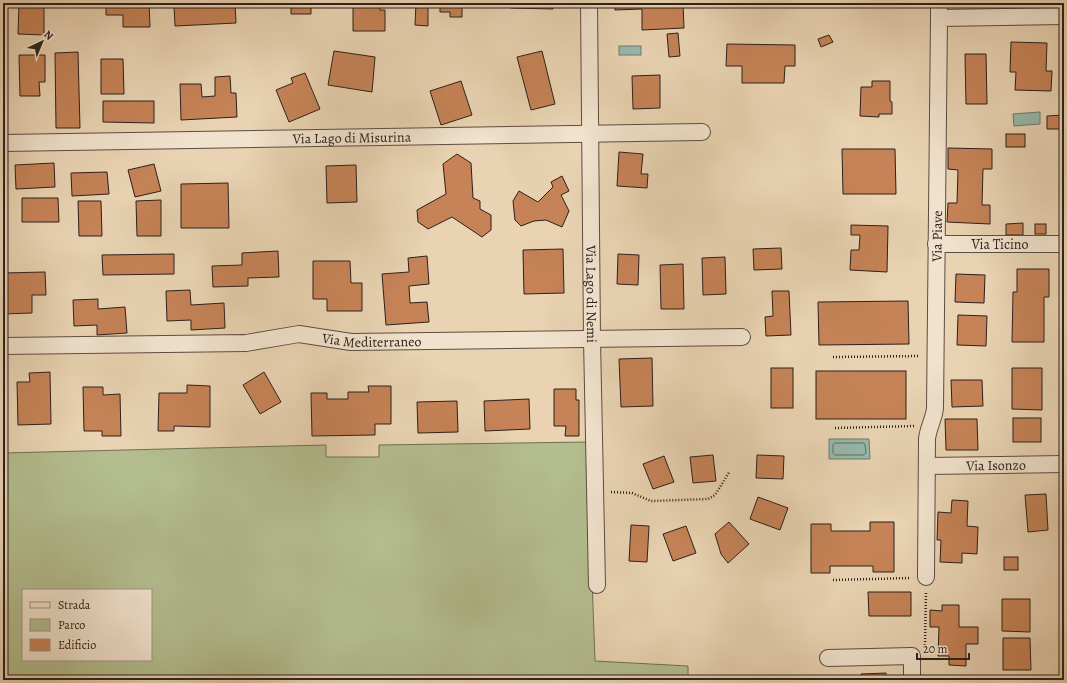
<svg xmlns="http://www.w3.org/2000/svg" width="1067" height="683" font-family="Alegreya,serif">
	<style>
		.green { fill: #b3bd8e; stroke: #706e54; fill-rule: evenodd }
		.water { fill: #97b8aa; stroke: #6d7b71 }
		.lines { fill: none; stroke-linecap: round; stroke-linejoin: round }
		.shore { stroke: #626c62; stroke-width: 1 }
		.building { fill: #c58357; stroke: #2d201b }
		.street-casing { stroke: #5c4d41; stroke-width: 18 }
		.path { stroke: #2d201b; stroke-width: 2.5; stroke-dasharray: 1 2; stroke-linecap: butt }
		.street { stroke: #f1e2cd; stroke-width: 16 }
		.labels { text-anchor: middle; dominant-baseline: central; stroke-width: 3.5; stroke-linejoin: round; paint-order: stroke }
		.street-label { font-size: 14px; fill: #2d201b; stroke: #f1e2cd }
	</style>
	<rect width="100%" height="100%" fill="#e9d3b2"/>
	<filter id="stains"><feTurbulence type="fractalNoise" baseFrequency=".005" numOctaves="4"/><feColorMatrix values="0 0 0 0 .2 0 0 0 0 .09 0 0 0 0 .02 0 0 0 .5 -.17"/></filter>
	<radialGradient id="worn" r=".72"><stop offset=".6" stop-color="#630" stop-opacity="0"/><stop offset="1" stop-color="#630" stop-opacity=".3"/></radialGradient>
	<path class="green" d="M587,442L595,661L688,666V680H3V445L4,453L326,445V457H379V445ZM23,590H151V660H23Z"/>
	<g class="water">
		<rect x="619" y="46" width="22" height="9"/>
		<path d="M1040,112V124L1014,126L1013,114Z"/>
		<path d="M829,439H869L870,459H829Z"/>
	</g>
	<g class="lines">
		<path class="shore" d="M835,443H864L865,445L866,453L864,455H835L833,453V445Z"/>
	</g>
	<g class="building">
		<path d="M19,3H44V35L18,34Z"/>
		<path d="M106,3H149L150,27H123V15H106Z"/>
		<path d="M235,3L236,23L175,26L174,6Z"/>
		<path d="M279,3H311V14H291V5L279,6Z"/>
		<path d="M353,3H380V10H385V31H353Z"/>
		<path d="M416,3H428V26L415,25Z"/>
		<path d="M440,3H462V17H450V12H440Z"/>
		<path d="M511,3H553V9L511,8Z"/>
		<path d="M615,3H683L684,28L642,30V9L615,10Z"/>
		<path d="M3,28H6L7,47H3Z"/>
		<path d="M678,33L680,56L669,57L667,34Z"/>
		<path d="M829,35L833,42L821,47L818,39Z"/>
		<path d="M1011,42L1047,43L1046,71H1052L1051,91L1015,90L1016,72H1010Z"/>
		<path d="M727,44L795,45V66H785L784,83H742V66H726Z"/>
		<path d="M334,51L375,57L372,92L328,85Z"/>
		<path d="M542,51L555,104L531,110L517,57Z"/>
		<path d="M78,52L80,128H56L55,53Z"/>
		<path d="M965,54H986L987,104H966Z"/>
		<path d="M19,55H45V82H39L40,96H20Z"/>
		<path d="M101,59H123L124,94H101Z"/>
		<path d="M305,73L320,109L289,122L276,90L293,83L291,78Z"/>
		<path d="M660,75V108L633,109L632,76Z"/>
		<path d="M230,76L231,93H236L237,117L181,120L180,84H201L202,97L215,96V77Z"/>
		<path d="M461,81L472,115L441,125L430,91Z"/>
		<path d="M872,81H890V101L892,102V114H879V117L860,116L861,87H872Z"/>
		<path d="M103,101H154V123L103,122Z"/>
		<path d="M1064,115V129H1047V116Z"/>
		<rect x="1006" y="134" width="19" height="13"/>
		<path d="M948,148L992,149V169H983L982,205H990V224L947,222L948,203H957L958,170L948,169Z"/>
		<path d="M842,149H895L896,194H843Z"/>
		<path d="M619,152L643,154L641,174H648L647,188L617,186Z"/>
		<path d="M457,154L471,163L473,198L480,201V209L491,215V230L482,237L452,217L428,229L418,222L417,210L446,194L443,164Z"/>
		<path d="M54,163L55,187L16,189L15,165Z"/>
		<path d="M154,164L161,191L135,197L128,170Z"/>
		<path d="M356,165L357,202L327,203L326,166Z"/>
		<path d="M107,172L109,194L72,196L71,173Z"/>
		<path d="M562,176L569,191L561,195L569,211L562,227L546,220L534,221L521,226L515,220L513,201L519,191L538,202L553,187L551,182Z"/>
		<path d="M228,183L229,228H181V184Z"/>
		<path d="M22,198H58L59,222H22Z"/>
		<path d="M161,200V236H137L136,201Z"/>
		<path d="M78,201H101L102,236H79Z"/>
		<path d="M1023,223V235H1006V224Z"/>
		<rect x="1035" y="224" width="11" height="10"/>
		<path d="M851,225L888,226L887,272L850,270L851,250H859L860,235H851Z"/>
		<path d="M781,248L782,269L754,270L753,249Z"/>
		<path d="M563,249L564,293L524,294L523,250Z"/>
		<path d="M278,251L279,277L248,278V286L213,287L212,266L242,265V253Z"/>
		<path d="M174,254V274L103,275L102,255Z"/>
		<path d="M618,254L639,255L638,285L617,284Z"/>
		<path d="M427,256L429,284L409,286L410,303L427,302L429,322L386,325L382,274L409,272L408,258Z"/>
		<path d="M725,257L726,294L703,295L702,258Z"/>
		<path d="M313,261H350L351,283H362V311H327V299H313Z"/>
		<path d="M683,264L684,309H661L660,265Z"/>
		<path d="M1017,269H1049V297H1044V342H1012L1013,292H1017Z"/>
		<path d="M45,272L46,295H32V313L3,314V273Z"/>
		<path d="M956,274L985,275L984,303L955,302Z"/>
		<path d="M190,290L191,305L224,303L225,328L191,330V320L167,321L166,291Z"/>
		<path d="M772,291H789L791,335L766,336L765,317L773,316Z"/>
		<path d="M98,299V309L125,307L127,333L97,335V325L74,326L73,300Z"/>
		<path d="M908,301L909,344L819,345L818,302Z"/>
		<path d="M958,315L987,316L986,346L957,345Z"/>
		<path d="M652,358L653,406L621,407L619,359Z"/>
		<rect x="771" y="368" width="22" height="40"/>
		<path d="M1012,368H1042V410L1012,409Z"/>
		<rect x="816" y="371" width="90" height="48"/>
		<path d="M50,372L51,424L18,425L17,382H30L29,373Z"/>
		<path d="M264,372L281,402L260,414L243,385Z"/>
		<path d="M951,380H982L983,406L952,407Z"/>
		<path d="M187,385L210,386V427L174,426V431H158L159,393H187Z"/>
		<path d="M368,386H391V424H375V435L312,436L311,393H327V399H348V392H369Z"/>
		<path d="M83,387H103V395L120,394L121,436H102V431H84Z"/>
		<path d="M554,389H576V400H579V436H565L566,426H554Z"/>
		<path d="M529,399L530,429L485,431L484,401Z"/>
		<path d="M457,401L458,432L418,433L417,402Z"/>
		<rect x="1013" y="418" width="28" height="24"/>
		<path d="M945,419H977L978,450H946Z"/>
		<path d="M713,455L716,481L693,483L690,457Z"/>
		<path d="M757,455L784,456L783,479L756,478Z"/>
		<path d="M664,456L674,482L653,489L643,464Z"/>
		<path d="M1046,494L1048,530L1028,532L1025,495Z"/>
		<path d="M758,497L788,508L780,530L750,519Z"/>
		<path d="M952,500L968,501L967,526L978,527L977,554L962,553V563L940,562L941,540H937L938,512L951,513Z"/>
		<path d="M729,522L749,544L728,563L721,554L715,534Z"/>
		<path d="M870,522H894V572H873V566H830V573H811V524H831V531H870Z"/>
		<path d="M631,525L649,526L647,562L629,561Z"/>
		<path d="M686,526L696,553L673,561L663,534Z"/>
		<rect x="1004" y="557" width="14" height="13"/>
		<path d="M868,592H911V616H869Z"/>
		<path d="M1002,599H1030V632L1002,631Z"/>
		<path d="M942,605H959V627H978V644H966V666L949,665V656H938L939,627H930V610L942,611Z"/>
		<path d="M1003,638H1030L1031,670H1003Z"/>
		<path d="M886,673V680H861V674Z"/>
		<rect x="808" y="676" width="20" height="4"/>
	</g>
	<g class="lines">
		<defs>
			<g id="street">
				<path id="s1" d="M589,3L592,339L597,585"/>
				<path d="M939,3V18"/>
				<path id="s2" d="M3,143L702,132"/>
				<path id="s3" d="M936,244H1064"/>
				<path id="s4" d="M3,346L246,343L299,334L351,342L742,337"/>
				<path id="s5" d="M927,466L1064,464"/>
				<path id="s6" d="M926,577L927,439C928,428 934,419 935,408L939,18L1064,16"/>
				<path d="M828,658L912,656V680"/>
			</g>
		</defs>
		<use href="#street" class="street-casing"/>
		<g class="path">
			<path d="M833,357L920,356"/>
			<path d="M835,428L914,426"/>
			<path d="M611,492L632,493L651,501L708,499L715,495L730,471"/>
			<path d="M833,580L910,578"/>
			<path d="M925,645L926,592"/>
		</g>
		<use href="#street" class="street"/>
	</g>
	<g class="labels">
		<g class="street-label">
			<text stroke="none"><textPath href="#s2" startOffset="349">Via Lago di Misurina</textPath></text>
			<text stroke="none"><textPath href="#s6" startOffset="342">Via Piave</textPath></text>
			<text stroke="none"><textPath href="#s3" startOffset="64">Via Ticino</textPath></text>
			<text stroke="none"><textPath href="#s1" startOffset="291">Via Lago di Nemi</textPath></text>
			<text stroke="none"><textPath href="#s4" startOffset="370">Via Mediterraneo</textPath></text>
			<text stroke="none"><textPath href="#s5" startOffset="69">Via Isonzo</textPath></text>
		</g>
	</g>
	<rect width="1067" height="683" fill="none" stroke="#e9d3b2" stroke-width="16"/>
	<rect x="4" y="4" width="1059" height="675" fill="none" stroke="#2d201b" stroke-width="2"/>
	<rect x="8" y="8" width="1051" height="667" fill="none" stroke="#2d201b"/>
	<rect x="22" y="589" width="130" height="72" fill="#f1e2cd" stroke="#a39486"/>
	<rect x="30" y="602" width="20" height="6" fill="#f1e2cd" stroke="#a39486"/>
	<text x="58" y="609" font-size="12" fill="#2d201b">Strada</text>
	<rect x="30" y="619" width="20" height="12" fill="#b3bd8e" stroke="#a39486"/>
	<text x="58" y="629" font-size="12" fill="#2d201b">Parco</text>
	<rect x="30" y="639" width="20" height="12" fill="#c58357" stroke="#a39486"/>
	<text x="58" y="649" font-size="12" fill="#2d201b">Edificio</text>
	<g transform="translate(42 42) rotate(44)" stroke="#f1e2cd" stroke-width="3" paint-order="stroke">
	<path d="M0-3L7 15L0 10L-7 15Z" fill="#2d201b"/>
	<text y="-6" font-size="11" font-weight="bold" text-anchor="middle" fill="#2d201b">N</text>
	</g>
	<path d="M917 653v6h52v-6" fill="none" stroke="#2d201b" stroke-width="2"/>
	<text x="923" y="653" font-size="12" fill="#2d201b" stroke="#f1e2cd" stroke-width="3" paint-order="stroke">20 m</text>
	<rect width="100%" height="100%" filter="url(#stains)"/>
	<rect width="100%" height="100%" fill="url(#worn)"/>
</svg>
